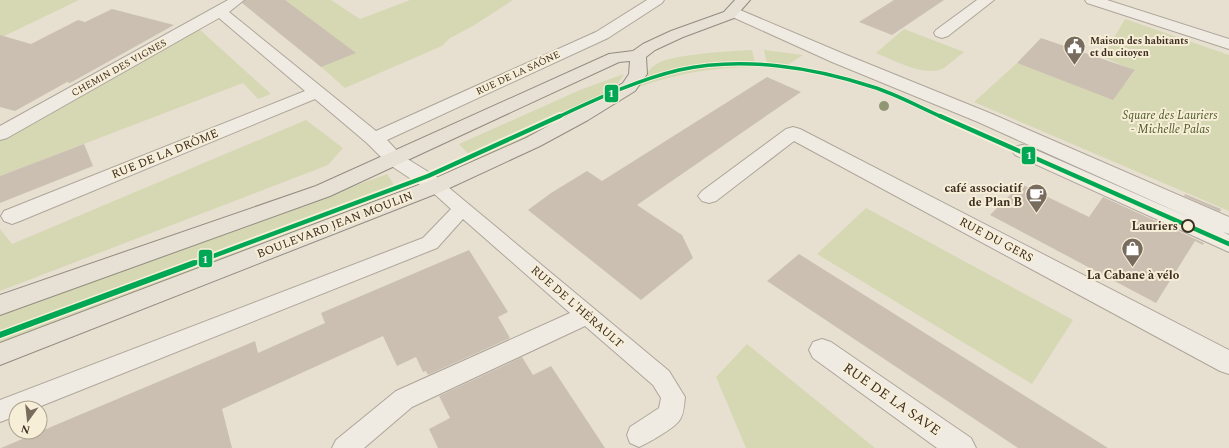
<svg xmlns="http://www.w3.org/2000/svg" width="1229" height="448" font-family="Spectral,serif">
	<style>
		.green { fill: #d6d7b3 }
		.building { fill: #cbbfb2 }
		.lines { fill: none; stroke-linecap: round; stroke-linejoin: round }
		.service-casing { stroke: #ada599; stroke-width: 2 }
		.minor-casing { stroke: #ada599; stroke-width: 2 }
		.primary-casing { stroke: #928b80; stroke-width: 2 }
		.service { fill: #efebe3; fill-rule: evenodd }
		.minor { fill: #efebe3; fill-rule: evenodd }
		.primary { fill: #e6e1d4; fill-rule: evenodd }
		.tram-1-far2-casing { stroke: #f7eed8; stroke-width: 5.5 }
		.tram-1-far1-casing { stroke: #f7eed8; stroke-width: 8 }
		.tram-1-casing { stroke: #f7eed8; stroke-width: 9 }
		.tram-1-far2 { stroke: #00a754; stroke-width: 3.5 }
		.tram-1-far1 { stroke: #00a754; stroke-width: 4.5 }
		.tram-1 { stroke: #00a754; stroke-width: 6 }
		.tree { fill: #929673 }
		.stop-dot { fill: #f7eed8; stroke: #3d2e20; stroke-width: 2 }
		.labels { text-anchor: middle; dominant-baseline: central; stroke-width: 4; stroke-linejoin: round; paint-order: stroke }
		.far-poi-label { font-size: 10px; font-weight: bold; fill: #3d2e20; stroke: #f7eed8; text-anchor: start }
		.far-street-label { font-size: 10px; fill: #3d2e20; stroke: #f7eed8 }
		.park-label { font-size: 12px; font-style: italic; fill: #4d5a26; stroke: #f7eed8 }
		.street-label { font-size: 12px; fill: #3d2e20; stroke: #f7eed8 }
		.poi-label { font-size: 12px; font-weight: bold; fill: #3d2e20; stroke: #f7eed8; text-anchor: end }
		.stop-label { font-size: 12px; font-weight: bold; fill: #3d2e20; stroke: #f7eed8; text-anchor: end }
		.near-street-label { font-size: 14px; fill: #3d2e20; stroke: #f7eed8 }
		.line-badge { stroke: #f7eed8; stroke-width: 1.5 }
		.badge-label { font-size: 11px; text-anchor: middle; font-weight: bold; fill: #fff }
	</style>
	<rect width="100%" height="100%" fill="#e7e0d1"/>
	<g class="green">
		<path d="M0,0H79L0,38Z"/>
		<path d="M264,0H331L360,19L410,0H513L473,26L450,38L442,46L345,88L321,67Z"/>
		<path d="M1125,19L1229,55V211L974,102L1017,63L1113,99L1135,71L1103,57Z"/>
		<path d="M198,28L271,94L258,99L243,83L0,176V140Z"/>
		<path d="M904,29L964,52C957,57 951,63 944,68C926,78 893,60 876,53Z"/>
		<path d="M752,50L756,67C715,67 678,73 639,87C643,79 647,71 655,65C669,54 733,51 752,50Z"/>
		<path d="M764,50L803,55L781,69L768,68Z"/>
		<path d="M624,74L617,85L599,102L477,163L459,144L580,90Z"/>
		<path d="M306,120L343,148L328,165L0,291V229L12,244Z"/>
		<path d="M387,174L399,192L0,343V316Z"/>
		<path d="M866,208L1073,320L1032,384L817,254Z"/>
		<path d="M747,344L875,448H746L716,377Z"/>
	</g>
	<g class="building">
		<path d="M245,0H285L356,53L321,67L242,3Z"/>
		<path d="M894,0H944L892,35L859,22Z"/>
		<path d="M112,9L174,25L70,83L67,82L15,111L0,107V35L31,44L78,20L85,22Z"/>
		<path d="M1041,38L1135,70L1113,100L1017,63Z"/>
		<path d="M767,77L801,92L637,205L682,235L693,258L641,300L528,210L551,193L587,171L602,181Z"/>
		<path d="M84,144L93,166L0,203V176Z"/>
		<path d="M1021,184L1089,217L1103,197L1204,243L1203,245L1195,241L1156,303L990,215Z"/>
		<path d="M1185,194L1204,202L1221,209L1220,212L1184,196Z"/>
		<path d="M469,250L508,312L498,317L510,338L428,375L426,371L423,372L416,357L397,366L383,336L222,409L232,448H1L255,341L258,353L325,323L321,313Z"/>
		<path d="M799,254L1108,448H1018L767,281Z"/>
		<path d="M522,357L533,375L551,366L605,448H438L429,429L450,418L439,396Z"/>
	</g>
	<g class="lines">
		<defs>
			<path id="service" d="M436,180L442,182L669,371L685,397C684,405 684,415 679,421C673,429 648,443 639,447L630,443L627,435L630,427L659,408L661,398L653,385L585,326L412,407L364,448H332L336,440L396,391L570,313L463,219L437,248L36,408H16V416L0,422V400L423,238L451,209L430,190L427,186L430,182Z"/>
			<g id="minor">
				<path d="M228,0H244L229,12L376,131L596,32L647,0H664L662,3L608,38L387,140L401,155L443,181L446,186L443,191L436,193L429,191L387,163L367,143L315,99L20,221L12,224L4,221L1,216L4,211L305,91L219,18L7,138L0,140V126Z"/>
				<path d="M977,0H994L948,36L942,38L936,36L934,33L936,30Z"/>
				<path d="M1085,0H1107L1229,39V49L1087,3Z"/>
				<path d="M733,7L844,54L992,114L1229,217V234L1223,232L1229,235V252L1015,155L1012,151L1015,147L1022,145L1029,147L1193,219L978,122L832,62L728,15L725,12L728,9Z"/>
				<path d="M793,127L800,129L1229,350V374L1220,371L794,141L716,201L709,203L702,201L698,196L702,191L786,129Z"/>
				<path d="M822,339L831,342L971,438L976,448H937L813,358L809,350L813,342Z"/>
			</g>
			<path id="primary" d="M735,0H750L734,18L683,37L655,50L646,57L647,74L635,91L588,120L540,146L443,191L0,365V343L429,181L526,138L574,112L623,83L629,74L630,61L619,62L330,196L0,315V295L316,186L609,54L633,51L643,44L671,31L724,12Z"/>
		</defs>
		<use href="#service" class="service-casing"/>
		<use href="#minor" class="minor-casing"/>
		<use href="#primary" class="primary-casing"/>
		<use href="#service" class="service"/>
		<use href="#minor" class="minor"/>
		<use href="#primary" class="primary"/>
		<defs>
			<path id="tram-1-far2" d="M558,117C597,99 637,80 679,70C742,56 812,67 873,87C896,94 919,107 942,117"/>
			<g id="tram-1-far1">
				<path d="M940,116L1229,244"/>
				<path d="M192,264L428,176L560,116"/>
			</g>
			<path id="tram-1" d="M0,335L194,263"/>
		</defs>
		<use href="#tram-1-far2" class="tram-1-far2-casing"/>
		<use href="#tram-1-far1" class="tram-1-far1-casing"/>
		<use href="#tram-1" class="tram-1-casing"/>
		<use href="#tram-1-far2" class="tram-1-far2"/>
		<use href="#tram-1-far1" class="tram-1-far1"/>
		<use href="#tram-1" class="tram-1"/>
	</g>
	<circle class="tree" cx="884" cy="106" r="5"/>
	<defs>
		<symbol id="civic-pin" viewBox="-11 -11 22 30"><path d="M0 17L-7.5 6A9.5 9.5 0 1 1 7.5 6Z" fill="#786c5e" stroke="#f7eed8"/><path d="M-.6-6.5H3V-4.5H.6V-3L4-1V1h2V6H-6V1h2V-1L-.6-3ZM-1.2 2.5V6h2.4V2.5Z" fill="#fff"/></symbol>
		<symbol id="cafe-pin" viewBox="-11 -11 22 30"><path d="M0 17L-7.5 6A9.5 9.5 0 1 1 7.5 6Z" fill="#786c5e" stroke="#f7eed8"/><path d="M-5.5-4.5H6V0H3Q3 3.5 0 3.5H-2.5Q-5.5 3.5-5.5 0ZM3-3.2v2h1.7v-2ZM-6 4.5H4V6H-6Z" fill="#fff"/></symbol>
		<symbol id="shop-pin" viewBox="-11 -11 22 30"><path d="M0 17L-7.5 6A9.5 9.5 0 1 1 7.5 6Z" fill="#786c5e" stroke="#f7eed8"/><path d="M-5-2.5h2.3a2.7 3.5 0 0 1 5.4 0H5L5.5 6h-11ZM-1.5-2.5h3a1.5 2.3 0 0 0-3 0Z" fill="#fff"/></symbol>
	</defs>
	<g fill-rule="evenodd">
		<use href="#civic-pin" x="1062" y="34" width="25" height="34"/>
		<use href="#cafe-pin" x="1024" y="182" width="25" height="34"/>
		<use href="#shop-pin" x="1120" y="236" width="25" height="34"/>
	</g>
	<circle class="stop-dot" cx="1188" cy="226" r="6"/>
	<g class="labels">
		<g class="far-poi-label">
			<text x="1090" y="41">Maison des habitants<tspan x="1090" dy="12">et du citoyen</tspan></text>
		</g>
		<g class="far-street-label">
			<text transform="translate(119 68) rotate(-29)">CHEMIN DES VIGNES</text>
			<text transform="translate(518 73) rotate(-25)">RUE DE LA SAÔNE</text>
		</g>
		<g class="park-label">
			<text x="1170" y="115">Square des Lauriers<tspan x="1170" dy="14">- Michelle Palas</tspan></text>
		</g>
		<g class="street-label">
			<text transform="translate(165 154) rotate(-22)">RUE DE LA DRÔME</text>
			<text transform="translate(335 225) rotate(-21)">BOULEVARD JEAN MOULIN</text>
			<text transform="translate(996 240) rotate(28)">RUE DU GERS</text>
			<text transform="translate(577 307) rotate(41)">RUE DE L'HÉRAULT</text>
		</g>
		<g class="poi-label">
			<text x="1022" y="188">café associatif<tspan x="1022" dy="14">de Plan B</tspan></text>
			<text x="1133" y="275" text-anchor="middle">La Cabane à vélo</text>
		</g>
		<g class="stop-label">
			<text x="1178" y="226">Lauriers</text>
		</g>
		<g class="near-street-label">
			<text transform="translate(892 399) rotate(35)">RUE DE LA SAVE</text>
		</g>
	</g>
	<g class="line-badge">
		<rect x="604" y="84" width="15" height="19" rx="4" fill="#00a754"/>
		<rect x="1021" y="146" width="15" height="19" rx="4" fill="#00a754"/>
		<rect x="198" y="249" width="15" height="19" rx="4" fill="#00a754"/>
	</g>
	<g class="badge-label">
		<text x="611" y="97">1</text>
		<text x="1029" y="159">1</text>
		<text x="205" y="263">1</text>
	</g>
	<g transform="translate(28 420) rotate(195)"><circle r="19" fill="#f7eed8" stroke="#ada18e"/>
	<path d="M0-3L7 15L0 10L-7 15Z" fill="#786c5e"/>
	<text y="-6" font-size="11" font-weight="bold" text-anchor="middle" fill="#3d2e20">N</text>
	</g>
</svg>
